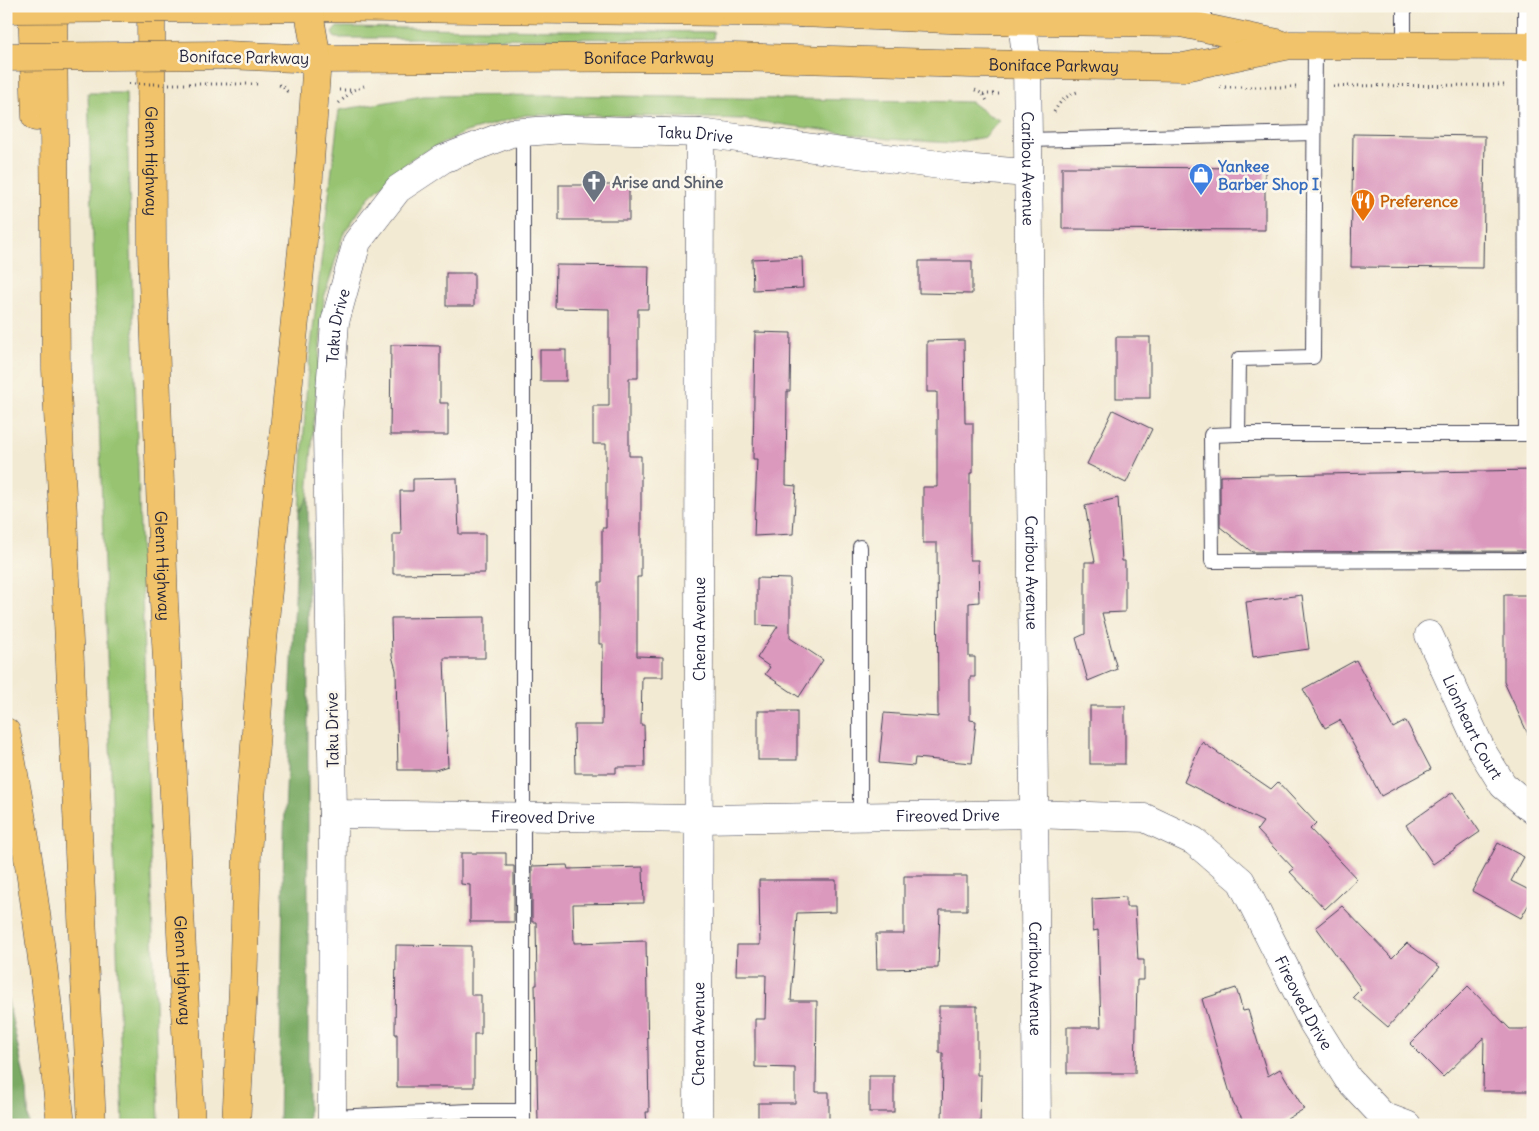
<svg xmlns="http://www.w3.org/2000/svg" width="1539" height="1131" font-family="Delius,sans-serif">
	<style>
		.green { fill: #98c472; stroke: #5d7356 }
		.forest { fill: #7aaa64; stroke: #4e6650 }
		.building { fill: #db99be }
		.lines { fill: none; stroke-linecap: round; stroke-linejoin: round }
		.service-casing { stroke: #414052; stroke-width: 16 }
		.minor-casing { stroke: #414052; stroke-width: 29 }
		.primary-casing { stroke: #414052; stroke-width: 29 }
		.motorway-casing { stroke: #414052; stroke-width: 29 }
		.path { stroke: #414052; stroke-width: 3; stroke-dasharray: 1 4; stroke-linecap: butt }
		.service { stroke: #fff; stroke-width: 14 }
		.minor { stroke: #fff; stroke-width: 28 }
		.primary { stroke: #f1c36a; stroke-width: 28 }
		.motorway { stroke: #f1c36a; stroke-width: 28 }
		.primary-bridge-casing { stroke: #414052; stroke-width: 29; stroke-linecap: butt }
		.path-bridge { stroke: #414052; stroke-width: 3; stroke-dasharray: 1 4; stroke-linecap: butt }
		.primary-bridge { stroke: #f1c36a; stroke-width: 28 }
		.labels { text-anchor: middle; dominant-baseline: central; stroke-width: 5; stroke-linejoin: round; paint-order: stroke }
		.street-label { font-size: 16px; fill: #22223b; stroke: #fbf7ec }
		.shop-label { font-size: 16px; font-weight: bold; fill: #366cbe; stroke: #fbf7ec; text-anchor: start }
		.worship-label { font-size: 16px; font-weight: bold; fill: #5b616d; stroke: #fbf7ec; text-anchor: start }
		.food-label { font-size: 16px; font-weight: bold; fill: #c56008; stroke: #fbf7ec; text-anchor: start }
	</style>
	<rect width="100%" height="100%" fill="#fbf7ec"/>
	<filter id="ink" filterUnits="userSpaceOnUse"><feTurbulence type="fractalNoise" baseFrequency=".02" numOctaves="2"/><feDisplacementMap in="SourceGraphic" scale="10" xChannelSelector="R" yChannelSelector="G"/><feConvolveMatrix kernelMatrix="1 2 1 2 8 2 1 2 1" color-interpolation-filters="sRGB"/></filter>
	<filter id="wash" filterUnits="userSpaceOnUse"><feTurbulence type="fractalNoise" baseFrequency=".0096" numOctaves="4" result="noise"/><feDisplacementMap in="SourceGraphic" scale="20" xChannelSelector="R" yChannelSelector="G"/><feGaussianBlur stdDeviation="1.12" result="paint"/><feColorMatrix in="noise" values="0 0 0 0 0 0 0 0 0 0 0 0 0 0 0 0 0 1.4 0 .05"/><feComposite in="paint" operator="in"/></filter>
	<g filter="url(#wash)">
		<rect width="100%" height="100%" fill="#f3ead3"/>
		<g class="green">
			<path d="M337,27L714,32L713,39L335,38L332,33Z"/>
			<path d="M88,93H126L159,1125H123Z"/>
			<path d="M557,95L971,102L987,114L1000,120L985,137L952,143L889,139L741,119L598,115H526L466,132L414,157L369,197L343,235L324,298L308,496L299,513L307,380L339,110L423,96Z"/>
		</g>
		<g class="forest">
			<path d="M308,496V1125H279L284,833L299,513Z"/>
			<path d="M6,991L27,1090L29,1125H6Z"/>
		</g>
		<g id="blocks">
			<g class="building">
				<path d="M1353,134L1485,136L1483,268L1351,267Z"/>
				<path d="M1062,167L1265,168V230L1062,229Z"/>
				<rect x="559" y="185" width="70" height="35"/>
				<path d="M802,257L803,288L753,290L752,259Z"/>
				<path d="M919,261H972V294L919,293Z"/>
				<path d="M556,265L649,266L648,309H638V378H629V456H641V577H637V656L663,657V677H642L641,725H644L645,767H616V773H575L574,725H602L603,644H599V582H602V528H606V444H593V406H609V309L555,308Z"/>
				<rect x="446" y="273" width="28" height="33"/>
				<path d="M755,332L791,333L790,391H787L786,485L796,486L793,534L754,536L757,459H753Z"/>
				<rect x="1116" y="337" width="34" height="61"/>
				<path d="M964,340L965,423H973V473H970V560H978L979,602L969,603V657H975V677H970V720L976,721L972,763L915,758L914,766L879,763L884,713L938,717L937,543H923V487H937V392H927V341Z"/>
				<path d="M391,345L440,346V403H448V435H390Z"/>
				<rect x="540" y="350" width="26" height="31"/>
				<path d="M1113,410L1152,429L1126,483L1087,464Z"/>
				<path d="M1533,470V551L1252,552L1220,527V476Z"/>
				<path d="M457,478L459,534H485V573L393,574V534H401L400,491H413V479Z"/>
				<path d="M1118,498L1122,561H1125V612L1102,613L1117,669L1088,681L1076,638L1085,634V562H1095L1085,506Z"/>
				<path d="M757,578L790,579V638L823,660L799,697L765,674L770,667L757,658L778,626L757,625Z"/>
				<path d="M1302,595L1309,649L1253,657L1246,602Z"/>
				<path d="M1504,595H1533V745L1504,682Z"/>
				<path d="M485,617V658H444L448,766L435,770H398L396,670L392,656L391,618Z"/>
				<path d="M1356,660L1393,728L1406,721L1431,769L1381,796L1340,720L1325,728L1303,689Z"/>
				<rect x="1090" y="706" width="35" height="58"/>
				<rect x="758" y="711" width="39" height="49"/>
				<path d="M1202,742L1271,789L1278,782L1316,823L1310,829L1357,879L1325,909L1290,872L1294,869L1257,830L1263,822L1184,782Z"/>
				<path d="M1453,792L1480,832L1433,864L1406,825Z"/>
				<path d="M1498,843L1524,857L1511,881L1533,892V897L1521,918L1472,891Z"/>
				<path d="M461,853H506V866H514V922H470V885L461,884Z"/>
				<path d="M567,865L568,869L643,867L644,903L573,904L574,943L646,941L649,1112H646L647,1125H543V1123H538L535,985H537L536,922H532V866Z"/>
				<path d="M904,876H967V910H940L938,968L877,969L876,934H904Z"/>
				<path d="M759,880H836V912L797,913L791,1001H817L816,1092H829V1125H758V1103H795V1068L755,1067V1019H765L766,975H736L737,945H760Z"/>
				<path d="M1126,897V907H1135L1138,960H1144V980H1137L1135,1073H1067V1027H1101L1098,930L1093,931L1092,899Z"/>
				<path d="M1342,906L1392,958L1407,943L1440,967L1388,1027L1353,997L1361,989L1316,927Z"/>
				<path d="M396,945L471,946V995H481V1034H474V1087H397V1034H395Z"/>
				<path d="M1468,986L1510,1029H1533V1091H1483L1484,1037L1443,1077L1410,1044Z"/>
				<path d="M1236,988L1243,1011L1248,1010L1268,1076L1280,1069L1304,1109L1277,1125H1246L1233,1103L1202,999Z"/>
				<path d="M939,1006H977V1075H981L980,1125H942L943,1053H939Z"/>
				<rect x="869" y="1076" width="25" height="36"/>
			</g>
		</g>
	</g>
	<g filter="url(#ink)">
		<use href="#blocks" fill-opacity="0" stroke="#414052" stroke-width="1"/>
		<g class="lines">
			<defs>
				<g id="service">
					<path d="M1204,6V28"/>
					<path d="M1404,6V45"/>
					<path d="M1315,45L1313,357L1239,359L1238,434H1526L1525,6"/>
					<path d="M1028,140L1313,133"/>
					<path d="M1238,434L1211,435L1212,561L1533,560"/>
					<path d="M860,547V817"/>
					<path d="M332,1117L471,1111H523"/>
					<path d="M523,1125V132"/>
				</g>
				<g id="minor">
					<path id="s1" d="M1022,21L1027,65L1028,140L1037,1125"/>
					<path id="s2" d="M1429,635L1482,751L1503,785L1533,810"/>
					<path id="s3" d="M333,814L697,819L1034,814L1145,818L1194,841L1241,881L1313,1023L1348,1079L1383,1116L1407,1125"/>
					<path id="s4" d="M332,1125L333,814L327,431L335,322L357,242L398,189L443,159L511,133L564,129L700,133L962,168L1028,173"/>
					<path id="s5" d="M698,1125L700,133"/>
				</g>
				<g id="primary">
					<path d="M218,8L308,7L801,13L973,20L1181,23L1277,43"/>
					<path id="s6" d="M225,55L317,59L734,57L971,64L1184,67L1290,45L1533,46"/>
				</g>
				<g id="motorway">
					<path d="M32,6L36,117"/>
					<path d="M53,6L56,369L92,1125"/>
					<path id="s7" d="M151,6L152,252L164,602L191,1125"/>
					<path d="M730,6L801,13"/>
					<path d="M6,732C32,862 47,993 61,1125"/>
					<path d="M236,1125L243,989L247,854L262,650L308,190L317,59L308,6"/>
				</g>
			</defs>
			<use href="#service" class="service-casing"/>
			<use href="#minor" class="minor-casing"/>
			<use href="#primary" class="primary-casing"/>
			<use href="#motorway" class="motorway-casing"/>
			<g class="path">
				<path d="M206,84H260"/>
				<path d="M279,85L283,86L287,91H290"/>
				<path d="M1333,86L1506,85"/>
				<path d="M1220,87H1296"/>
				<path d="M339,90H353"/>
				<path d="M975,90L983,94L987,101"/>
				<path d="M983,94H1002"/>
				<path d="M339,103L353,90L364,86"/>
				<path d="M1054,112C1060,101 1066,96 1077,92"/>
			</g>
			<use href="#service" class="service"/>
			<use href="#minor" class="minor"/>
			<use href="#primary" class="primary"/>
			<use href="#motorway" class="motorway"/>
			<defs>
				<g id="primary-bridge">
					<path d="M6,9L218,8"/>
					<path d="M6,57L225,55"/>
				</g>
			</defs>
			<use href="#primary-bridge" class="primary-bridge-casing"/>
			<path class="path-bridge" d="M129,84H206"/>
			<use href="#primary-bridge" class="primary-bridge"/>
		</g>
	</g>
	<defs>
		<symbol id="shop-pin" viewBox="-11 -11 22 30"><path d="M0 17L-7.5 6A9.5 9.5 0 1 1 7.5 6Z" fill="#3f7fe0" stroke="#fbf7ec"/><path d="M-5-2.5h2.3a2.7 3.5 0 0 1 5.4 0H5L5.5 6h-11ZM-1.5-2.5h3a1.5 2.3 0 0 0-3 0Z" fill="#fff"/></symbol>
		<symbol id="church-pin" viewBox="-11 -11 22 30"><path d="M0 17L-7.5 6A9.5 9.5 0 1 1 7.5 6Z" fill="#6b7280" stroke="#fbf7ec"/><path d="M-1.2-6h2.4v3.5h3.3v2.4h-3.3V6h-2.4V-.1h-3.3v-2.4h3.3Z" fill="#fff"/></symbol>
		<symbol id="restaurant-pin" viewBox="-11 -11 22 30"><path d="M0 17L-7.5 6A9.5 9.5 0 1 1 7.5 6Z" fill="#e8710a" stroke="#fbf7ec"/><path d="M-5-6h1v4h1v-4h1v4h1v-4h1v5L-1.5 .5V6h-2V.5L-5-1ZM5-6V6H3V1.5H1.5Q1.5-4 5-6Z" fill="#fff"/></symbol>
	</defs>
	<g fill-rule="evenodd">
		<use href="#shop-pin" x="1187" y="161" width="28" height="38"/>
		<use href="#church-pin" x="580" y="168" width="28" height="38"/>
		<use href="#restaurant-pin" x="1349" y="187" width="28" height="38"/>
	</g>
	<g class="labels">
		<g class="street-label">
			<text transform="translate(244 57) rotate(1)">Boniface Parkway</text>
			<text stroke="none"><textPath href="#s6" startOffset="424">Boniface Parkway</textPath></text>
			<text stroke="none"><textPath href="#s6" startOffset="829">Boniface Parkway</textPath></text>
			<text stroke="none"><textPath href="#s4" startOffset="1265">Taku Drive</textPath></text>
			<text stroke="none"><textPath href="#s7" startOffset="155">Glenn Highway</textPath></text>
			<text stroke="none"><textPath href="#s1" startOffset="148">Caribou Avenue</textPath></text>
			<text stroke="none"><textPath href="#s4" startOffset="800">Taku Drive</textPath></text>
			<text stroke="none"><textPath href="#s7" startOffset="560">Glenn Highway</textPath></text>
			<text stroke="none"><textPath href="#s1" startOffset="552">Caribou Avenue</textPath></text>
			<text stroke="none"><textPath href="#s5" startOffset="496">Chena Avenue</textPath></text>
			<text stroke="none"><textPath href="#s2" startOffset="102">Lionheart Court</textPath></text>
			<text transform="translate(332 730) rotate(-91)">Taku Drive</text>
			<text stroke="none"><textPath href="#s3" startOffset="615">Fireoved Drive</textPath></text>
			<text stroke="none"><textPath href="#s3" startOffset="210">Fireoved Drive</textPath></text>
			<text stroke="none"><textPath href="#s7" startOffset="965">Glenn Highway</textPath></text>
			<text stroke="none"><textPath href="#s1" startOffset="958">Caribou Avenue</textPath></text>
			<text stroke="none"><textPath href="#s3" startOffset="1065">Fireoved Drive</textPath></text>
			<text stroke="none"><textPath href="#s5" startOffset="91">Chena Avenue</textPath></text>
		</g>
		<g class="shop-label">
			<text x="1218" y="166">Yankee<tspan x="1218" dy="18">Barber Shop I</tspan></text>
		</g>
		<g class="worship-label">
			<text x="612" y="182">Arise and Shine</text>
		</g>
		<g class="food-label">
			<text x="1380" y="201">Preference</text>
		</g>
	</g>
	<rect width="1539" height="1131" fill="none" stroke="#fbf7ec" stroke-width="25"/>
</svg>
